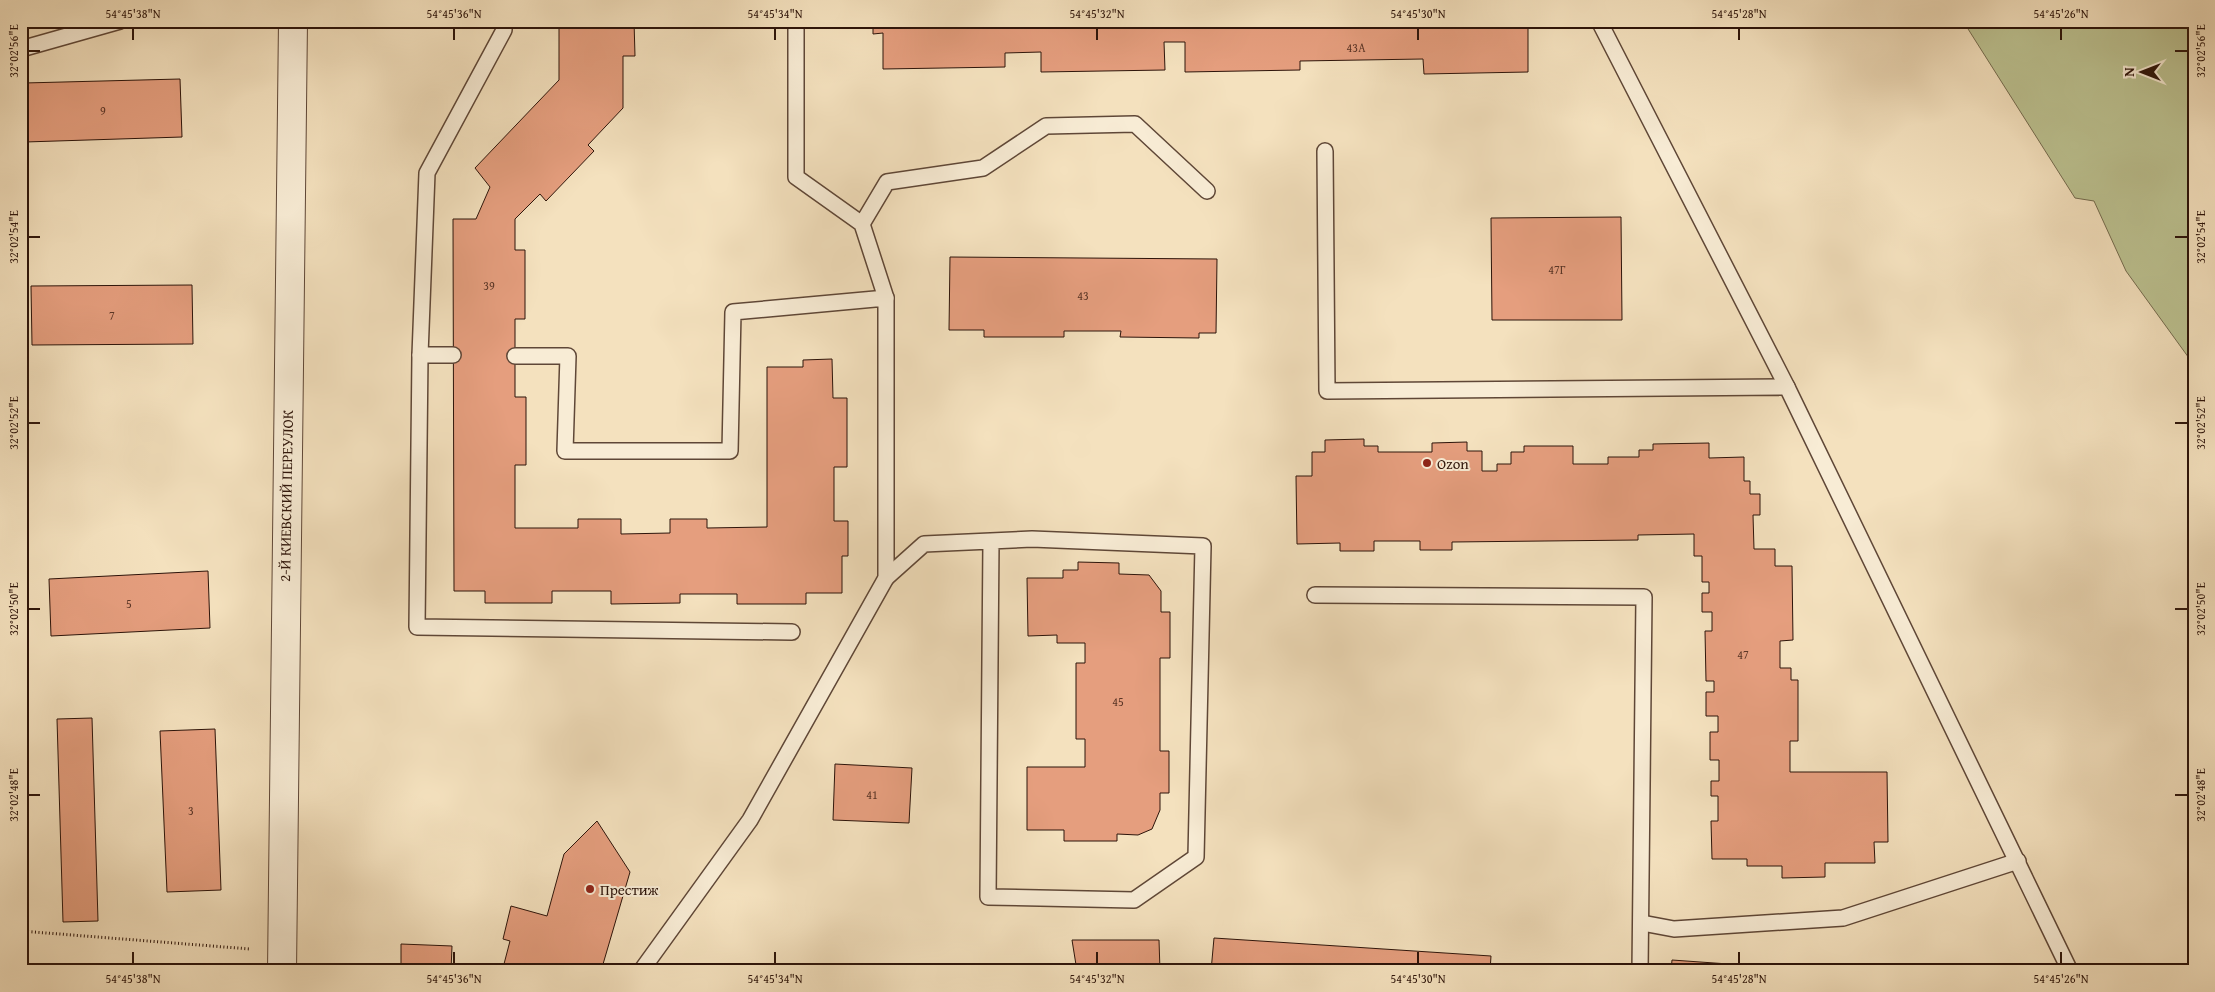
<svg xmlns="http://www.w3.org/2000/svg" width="2215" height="992" font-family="'Gentium Book Plus',serif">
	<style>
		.green { fill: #bcc291; stroke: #746b4e }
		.building { fill: #e59e7e; stroke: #2d140a }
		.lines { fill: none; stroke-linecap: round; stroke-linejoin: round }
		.lane-casing { stroke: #5f4737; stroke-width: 18 }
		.street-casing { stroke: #5f4737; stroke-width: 30 }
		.path { stroke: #2d140a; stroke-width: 3; stroke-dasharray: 1 2.5; stroke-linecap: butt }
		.lane { stroke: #f8ecd5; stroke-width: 15 }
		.street { stroke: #f8ecd5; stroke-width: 28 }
		.ticks { fill: none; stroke: #2d140a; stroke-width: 2 }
		.poi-dot { fill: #8f2418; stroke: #f8ecd5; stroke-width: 2 }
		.labels { text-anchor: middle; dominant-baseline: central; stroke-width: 4; stroke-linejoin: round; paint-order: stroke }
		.number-label { font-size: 12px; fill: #5b3627 }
		.poi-label { font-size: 15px; fill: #2d140a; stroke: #f8ecd5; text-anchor: start }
		.street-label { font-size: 15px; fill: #2d140a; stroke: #f8ecd5 }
		.neatline { fill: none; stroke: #2d140a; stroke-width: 2 }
		.ticks-label { font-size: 12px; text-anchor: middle; fill: #2d140a }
	</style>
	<rect width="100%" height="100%" fill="#f4e1be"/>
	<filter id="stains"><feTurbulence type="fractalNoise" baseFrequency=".004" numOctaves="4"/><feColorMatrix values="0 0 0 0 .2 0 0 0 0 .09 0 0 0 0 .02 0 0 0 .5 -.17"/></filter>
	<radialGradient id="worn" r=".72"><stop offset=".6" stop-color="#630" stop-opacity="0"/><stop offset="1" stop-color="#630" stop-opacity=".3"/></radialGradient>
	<path class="green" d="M1963,21H2194V365L2126,271L2094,201L2075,198Z"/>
	<g class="building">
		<path d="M559,21H634L635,56H623V108L588,145L594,151L546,201L540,194L515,219V250H525V319H515V397H526V465H515V528H578V519H621V534L670,533V519H707V528L767,527V367H803V360L832,359L833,398H847V467H834V521H848V556H842V593H806V604H737V594H680V603L611,604V591H552V603H485V591H454L453,219H476L490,187L475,168L559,80Z"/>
		<path d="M873,21H1528V72L1424,74L1423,59L1300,61V70L1185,72V42H1164L1165,70L1041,72V52L1005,53V67L883,69V33L873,34Z"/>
		<path d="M180,79L182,137L25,142L24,83Z"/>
		<path d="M1621,217L1622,320H1492L1491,218Z"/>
		<path d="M950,257L1217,259L1216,333H1199V338L1120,337L1121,331H1064V337H984V330H949Z"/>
		<path d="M192,285L193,344L32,345L31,286Z"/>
		<path d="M1364,439V446H1378V452H1432V443L1467,442V451H1482V471H1497V464H1511V452H1524V446H1573V464H1608V457H1639V450H1653V444L1709,443V458L1744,457V481H1750V494H1760V515H1753L1754,549H1775V566H1792L1793,640L1780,641V668H1791V680H1798V741H1790V772H1887L1888,842H1874L1875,863H1825V877L1782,878V866H1747V859H1712L1711,821H1718V796H1711V781H1719V760H1710V732H1718V716H1706V692H1714V681H1706L1705,631H1712V612H1702V593H1709V582H1702V556H1694V534L1638,535V540L1452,542V550H1420V541H1374V551H1340V543L1297,544L1296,476H1312V452H1325V440Z"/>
		<path d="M1078,562L1119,563V574L1149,575L1161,591V612H1170V658H1160V751H1169V793H1160V810L1152,829L1138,835L1117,834V841H1064V830H1027V767H1085V739H1076V663H1085V643H1057V635L1028,636L1027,578H1063V570H1078Z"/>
		<path d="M208,571L210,628L51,636L49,579Z"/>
		<path d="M92,718L98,921L63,922L57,719Z"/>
		<path d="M215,729L221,890L167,892L160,731Z"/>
		<path d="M835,764L912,768L909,823L833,820Z"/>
		<path d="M597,821L630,872L601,971H528L504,964L510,941L503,939L511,906L547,916L564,854Z"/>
		<path d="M1214,938L1491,956L1490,971H1211Z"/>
		<path d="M1072,940H1159L1160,971H1077Z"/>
		<path d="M401,944L452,946L451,971H401Z"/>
		<path d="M1672,960L1827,971H1671Z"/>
	</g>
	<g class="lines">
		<defs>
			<g id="lane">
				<path d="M504,21V30L427,173L420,355L417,627L792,632"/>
				<path d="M796,21V177L862,224L886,298"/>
				<path d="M1599,21L1787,387"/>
				<path d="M21,49L120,21"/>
				<path d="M1325,151L1327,391L1787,387L2070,971"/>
				<path d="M862,224L887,182L983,168L1046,126L1135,124L1207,191"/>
				<path d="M420,355H453"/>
				<path d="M515,356H568L565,451H730L733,312L886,298V578L750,820L641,971"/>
				<path d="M886,578L924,544L1032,539L1203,546L1196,857L1134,900L988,897L991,541"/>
				<path d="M1315,595L1644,597L1640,971"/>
				<path d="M1642,923L1674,929L1843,918L2018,861"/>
			</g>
			<path id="street" d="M282,971L293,21"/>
		</defs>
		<use href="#lane" class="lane-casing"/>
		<use href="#street" class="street-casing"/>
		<path class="path" d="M21,931L250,949"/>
		<use href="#lane" class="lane"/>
		<use href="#street" class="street"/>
	</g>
	<path class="ticks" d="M133,28V40M454,28V40M775,28V40M1097,28V40M1418,28V40M1739,28V40M2061,28V40M28,51H40M2175,51H2188M28,237H40M2175,237H2188M28,423H40M2175,423H2188M28,609H40M2175,609H2188M28,795H40M2175,795H2188M133,952V964M454,952V964M775,952V964M1097,952V964M1418,952V964M1739,952V964M2061,952V964"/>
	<g class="poi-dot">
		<circle cx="1427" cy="463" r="5"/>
		<circle cx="590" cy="889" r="5"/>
	</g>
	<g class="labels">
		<g class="number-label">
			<text x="1356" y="47">43А</text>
			<text x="103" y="110">9</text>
			<text x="1557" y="269">47Г</text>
			<text x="489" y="285">39</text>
			<text x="1083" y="295">43</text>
			<text x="112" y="315">7</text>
			<text x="129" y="603">5</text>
			<text x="1743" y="654">47</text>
			<text x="1118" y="701">45</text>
			<text x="872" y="794">41</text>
			<text x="191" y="810">3</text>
		</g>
		<g class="poi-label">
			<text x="1437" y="463">Ozon</text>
			<text x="600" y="889">Престиж</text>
		</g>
		<g class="street-label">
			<text transform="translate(286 496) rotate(-89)">2-Й КИЕВСКИЙ ПЕРЕУЛОК</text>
		</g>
	</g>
	<rect width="2215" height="992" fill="none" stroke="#f4e1be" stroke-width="55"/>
	<g transform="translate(2142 72) rotate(270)" stroke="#f8ecd5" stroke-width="4" paint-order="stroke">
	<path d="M0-4L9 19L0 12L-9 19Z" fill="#2d140a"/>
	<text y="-8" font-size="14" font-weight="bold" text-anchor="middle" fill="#2d140a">N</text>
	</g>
	<rect x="28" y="28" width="2160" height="936" class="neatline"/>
	<g class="ticks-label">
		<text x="133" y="18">54°45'38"N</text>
		<text x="454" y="18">54°45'36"N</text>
		<text x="775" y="18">54°45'34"N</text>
		<text x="1097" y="18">54°45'32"N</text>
		<text x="1418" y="18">54°45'30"N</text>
		<text x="1739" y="18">54°45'28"N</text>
		<text x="2061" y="18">54°45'26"N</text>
		<text transform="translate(2201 51) rotate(-90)" y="4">32°02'56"E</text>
		<text transform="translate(14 51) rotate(-90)" y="4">32°02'56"E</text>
		<text transform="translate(2201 237) rotate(-90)" y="4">32°02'54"E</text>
		<text transform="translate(14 237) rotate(-90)" y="4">32°02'54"E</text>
		<text transform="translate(2201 423) rotate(-90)" y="4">32°02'52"E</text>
		<text transform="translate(14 423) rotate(-90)" y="4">32°02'52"E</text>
		<text transform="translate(2201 609) rotate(-90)" y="4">32°02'50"E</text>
		<text transform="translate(14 609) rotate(-90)" y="4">32°02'50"E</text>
		<text transform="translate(2201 795) rotate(-90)" y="4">32°02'48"E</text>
		<text transform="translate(14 795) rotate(-90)" y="4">32°02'48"E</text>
		<text x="133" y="983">54°45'38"N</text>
		<text x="454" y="983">54°45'36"N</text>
		<text x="775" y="983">54°45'34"N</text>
		<text x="1097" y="983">54°45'32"N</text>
		<text x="1418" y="983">54°45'30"N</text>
		<text x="1739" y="983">54°45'28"N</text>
		<text x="2061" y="983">54°45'26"N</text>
	</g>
	<rect width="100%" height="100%" filter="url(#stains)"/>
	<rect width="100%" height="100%" fill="url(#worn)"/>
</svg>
